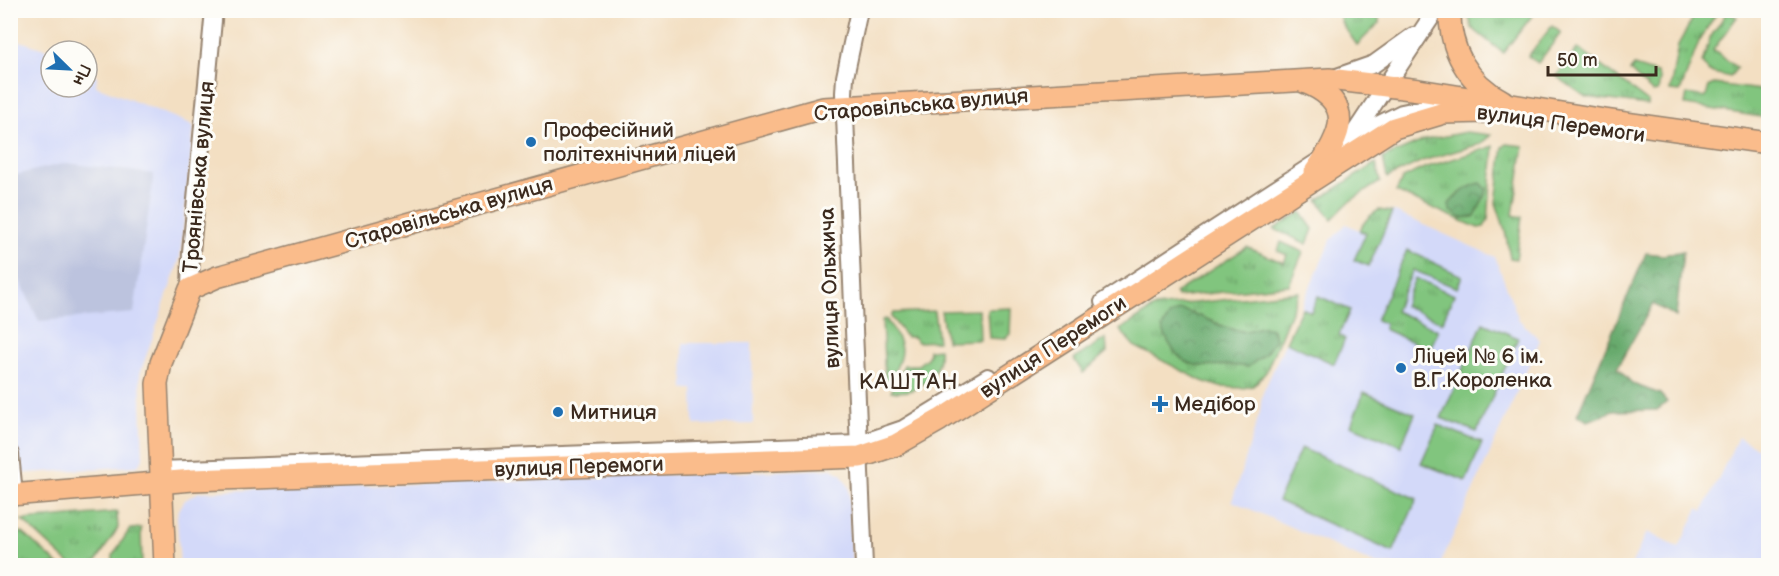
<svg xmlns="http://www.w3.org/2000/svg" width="1779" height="576" font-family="'Balsamiq Sans',sans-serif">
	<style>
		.built { fill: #d3d9f9 }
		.industrial { fill: #bcc3de }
		.grass { fill: url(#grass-tufts); stroke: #5e784e; stroke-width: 1.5 }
		.forest { fill: url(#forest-crowns); stroke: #526a46; stroke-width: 1.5 }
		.garden { fill: #81c57e; stroke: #5e784e; stroke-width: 1.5 }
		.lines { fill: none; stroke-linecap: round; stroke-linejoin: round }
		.minor-casing { stroke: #978470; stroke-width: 20 }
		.major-casing { stroke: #978470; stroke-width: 24 }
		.minor { stroke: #fff; stroke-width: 16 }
		.major { stroke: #fabc8b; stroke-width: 21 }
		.poi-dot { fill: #1f6fb2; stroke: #fdfcf7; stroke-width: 2 }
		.labels { text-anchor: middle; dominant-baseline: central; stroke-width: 6; stroke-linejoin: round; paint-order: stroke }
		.street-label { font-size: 21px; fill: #3b2a1e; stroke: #fdfcf7 }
		.poi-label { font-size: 21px; fill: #3b2a1e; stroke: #fdfcf7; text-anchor: start }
		.neighbourhood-label { font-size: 22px; letter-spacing: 1.5px; fill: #3b2a1e; stroke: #fdfcf7 }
	</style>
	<defs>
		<pattern id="grass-tufts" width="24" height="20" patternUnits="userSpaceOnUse" patternTransform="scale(1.5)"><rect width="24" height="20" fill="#81c57e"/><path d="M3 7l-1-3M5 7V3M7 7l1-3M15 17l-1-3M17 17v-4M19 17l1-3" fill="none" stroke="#6ba067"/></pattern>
		<pattern id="forest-crowns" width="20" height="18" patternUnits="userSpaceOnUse" patternTransform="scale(1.5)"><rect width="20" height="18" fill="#68aa6d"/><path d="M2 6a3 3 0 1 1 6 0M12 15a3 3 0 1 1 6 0" fill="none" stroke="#578b59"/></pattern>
	</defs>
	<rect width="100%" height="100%" fill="#fdfcf7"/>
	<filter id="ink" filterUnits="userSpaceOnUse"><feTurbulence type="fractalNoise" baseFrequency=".0167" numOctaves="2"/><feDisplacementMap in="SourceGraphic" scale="12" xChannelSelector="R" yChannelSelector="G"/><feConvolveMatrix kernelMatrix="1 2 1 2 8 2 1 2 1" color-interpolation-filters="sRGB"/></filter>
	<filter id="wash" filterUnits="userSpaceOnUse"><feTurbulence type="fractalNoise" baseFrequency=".008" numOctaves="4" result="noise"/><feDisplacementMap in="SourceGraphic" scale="24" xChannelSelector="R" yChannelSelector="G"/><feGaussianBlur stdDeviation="1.35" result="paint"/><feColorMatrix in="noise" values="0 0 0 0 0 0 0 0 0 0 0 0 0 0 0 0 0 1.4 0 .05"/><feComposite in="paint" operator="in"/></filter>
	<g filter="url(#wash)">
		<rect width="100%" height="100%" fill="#f3dfc2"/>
		<g class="built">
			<path d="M10,38L51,51V87H87V70L97,76L96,86L191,124L194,127L180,258L140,374L143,458L138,466L11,474Z"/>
			<path d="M1379,210L1393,211L1495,257L1519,320L1540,340L1440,565H1377L1232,501L1260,412L1262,395L1331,240L1346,224L1359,230L1370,216Z"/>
			<path d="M683,343H752L753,424L694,425L693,389H684Z"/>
			<path d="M1738,437L1768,454V565H1631L1647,532L1679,548L1698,508L1703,511Z"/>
			<path d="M832,469L841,474L849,487L852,565H180L177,516L180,508L185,500L199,492Z"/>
		</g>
		<path class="industrial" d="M66,163L154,174L134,313L39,321L11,262V176Z"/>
		<g class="grass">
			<path d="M1338,11H1379V23L1357,45L1342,24Z"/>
			<path d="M1533,11L1535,12L1503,53L1472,28L1469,17L1472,11Z"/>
			<path d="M1697,11H1718L1700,39L1680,92L1670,91L1678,45Z"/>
			<path d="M1727,12L1737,17L1713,50L1737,68L1730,77L1709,72L1702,63L1710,38Z"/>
			<path d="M1552,26L1561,33L1538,63L1528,56Z"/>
			<path d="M1578,48L1648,102L1647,105L1586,97L1556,76Z"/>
			<path d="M1634,66L1657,73L1660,79L1658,91L1652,92L1630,71Z"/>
			<path d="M1714,84L1768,91V118L1685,105L1687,94L1706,97L1709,86Z"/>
			<path d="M1466,132L1491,135L1480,144L1422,161L1387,178L1383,158L1425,140Z"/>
			<path d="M1507,144L1524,146L1513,215L1522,217L1516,259L1510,258L1505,230L1496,203L1503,147Z"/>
			<path d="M1494,146L1488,220L1484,227L1478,228L1396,192L1403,178L1424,168Z"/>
			<path d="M1376,163L1380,182L1350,201L1332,219L1318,200Z"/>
			<path d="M1379,210L1392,212L1369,266L1354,260L1366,233L1360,231C1364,220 1370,215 1379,210Z"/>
			<path d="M1301,212L1313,229L1307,244L1274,229Z"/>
			<path d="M1281,242L1303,252L1289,285L1177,297L1175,293L1247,247L1284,263L1287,255L1278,251Z"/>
			<path d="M1407,250L1462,276L1457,288L1413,270L1395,311L1438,330L1430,350L1384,329L1386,324L1376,320Z"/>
			<path d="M1415,278L1454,295L1442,322L1404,306Z"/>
			<path d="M1299,292L1266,372L1253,386L1243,388L1220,387L1202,381L1134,346L1120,330L1155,307Z"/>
			<path d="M1318,296L1350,310L1339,335L1345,339L1334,364L1286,342L1302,308L1311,312Z"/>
			<path d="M1011,308L1010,334L1005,339L989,338L987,309Z"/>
			<path d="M979,310L980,340L946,341L941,311Z"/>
			<path d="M934,311L938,341L918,342L913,337H906L891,317L893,313Z"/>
			<path d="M886,319C908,350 903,352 889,384L885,382L882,320Z"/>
			<path d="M1106,338L1107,352L1083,373L1074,359Z"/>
			<path d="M939,349C942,375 918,396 891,391L904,365H918L928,357L929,350Z"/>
			<path d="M117,512L118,528L94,565H71L22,520Z"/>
			<path d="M141,528L142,565L113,564V555L130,529Z"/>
			<path d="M22,532L59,565H18L16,533Z"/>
		</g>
		<g class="forest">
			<path d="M1481,183L1487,190L1475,217L1461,218L1450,210L1449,204C1456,195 1469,185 1481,183Z"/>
			<path d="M1683,251L1676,317L1653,304L1617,368L1633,384L1660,394L1667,402L1657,410L1613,411L1588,421L1577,415L1646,253L1664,255Z"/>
			<path d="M1180,310C1202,313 1219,329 1242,331C1254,332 1260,322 1273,330L1275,340L1265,354L1248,367C1207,359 1184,384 1162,328L1170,315Z"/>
		</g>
		<g class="garden">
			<path d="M1483,323L1518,338L1477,432L1441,418Z"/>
			<path d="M1364,392L1415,414L1401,446L1351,425Z"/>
			<path d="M1438,425L1482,443L1466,481L1421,463Z"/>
			<path d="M1301,448L1417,499L1393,552L1278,501Z"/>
		</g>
	</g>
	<g filter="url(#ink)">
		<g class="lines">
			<defs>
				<g id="minor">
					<path d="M859,10L845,77L844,93L864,566"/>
					<path d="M1334,78L1374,64L1413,36"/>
					<path d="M1352,137L1436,10"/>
					<path d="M190,289L191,252L214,10"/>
					<path d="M1103,302L1362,133L1402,113L1459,101"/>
					<path d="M10,454L13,484"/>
					<path d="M160,470L859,444L903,429L988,377"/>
				</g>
				<g id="major">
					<path d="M1450,10C1449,50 1468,83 1503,101"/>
					<path d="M1304,82C1357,103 1342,134 1315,172"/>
					<path d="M10,495L193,480L860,457L896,445L940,420L1394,128L1444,113L1487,112"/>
					<path d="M165,566L157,384L161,363L190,289L217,277L823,108L1329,79L1419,90L1605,120L1768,143"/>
				</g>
			</defs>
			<use href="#minor" class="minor-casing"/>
			<use href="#major" class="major-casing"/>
			<use href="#minor" class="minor"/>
			<use href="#major" class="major"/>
		</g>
	</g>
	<g class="poi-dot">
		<circle cx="531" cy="142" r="6"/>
		<circle cx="1401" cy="368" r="6"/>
		<path d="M1157 395h6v6h6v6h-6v6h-6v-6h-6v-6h6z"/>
		<circle cx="558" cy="412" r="6"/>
	</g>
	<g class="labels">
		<g class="street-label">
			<text transform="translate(921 105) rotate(-5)">Старовільська вулиця</text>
			<text transform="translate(1561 124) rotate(8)">вулиця Перемоги</text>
			<text transform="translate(199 177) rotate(-85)">Троянівська вулиця</text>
			<text transform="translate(449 213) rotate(-16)">Старовільська вулиця</text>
			<text transform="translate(830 288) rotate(-92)">вулиця Ольжича</text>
			<text transform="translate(1053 347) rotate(-33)">вулиця Перемоги</text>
			<text transform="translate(579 467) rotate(-2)">вулиця Перемоги</text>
		</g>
		<g class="poi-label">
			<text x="543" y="130">Професійний<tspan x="543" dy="24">політехнічний ліцей</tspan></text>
			<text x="1413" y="356">Ліцей № 6 ім.<tspan x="1413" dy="24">В.Г.Короленка</tspan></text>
			<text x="1174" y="404">Медібор</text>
			<text x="570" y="412">Митниця</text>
		</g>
		<g class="neighbourhood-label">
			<text x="909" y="382">КАШТАН</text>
		</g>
	</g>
	<rect width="1779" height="576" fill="none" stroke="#fdfcf7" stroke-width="36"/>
	<g transform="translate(69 69) rotate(114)"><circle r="28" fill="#fdfcf7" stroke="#afa8a0" stroke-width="1.5"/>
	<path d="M0-4.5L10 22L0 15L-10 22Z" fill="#1f6fb2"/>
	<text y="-9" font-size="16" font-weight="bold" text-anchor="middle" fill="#3b2a1e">Пн</text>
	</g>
	<path d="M1548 66v9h108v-9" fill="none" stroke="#3b2a1e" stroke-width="3"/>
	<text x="1557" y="66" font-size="18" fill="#3b2a1e" stroke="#fdfcf7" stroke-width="4.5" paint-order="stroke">50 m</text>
</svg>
